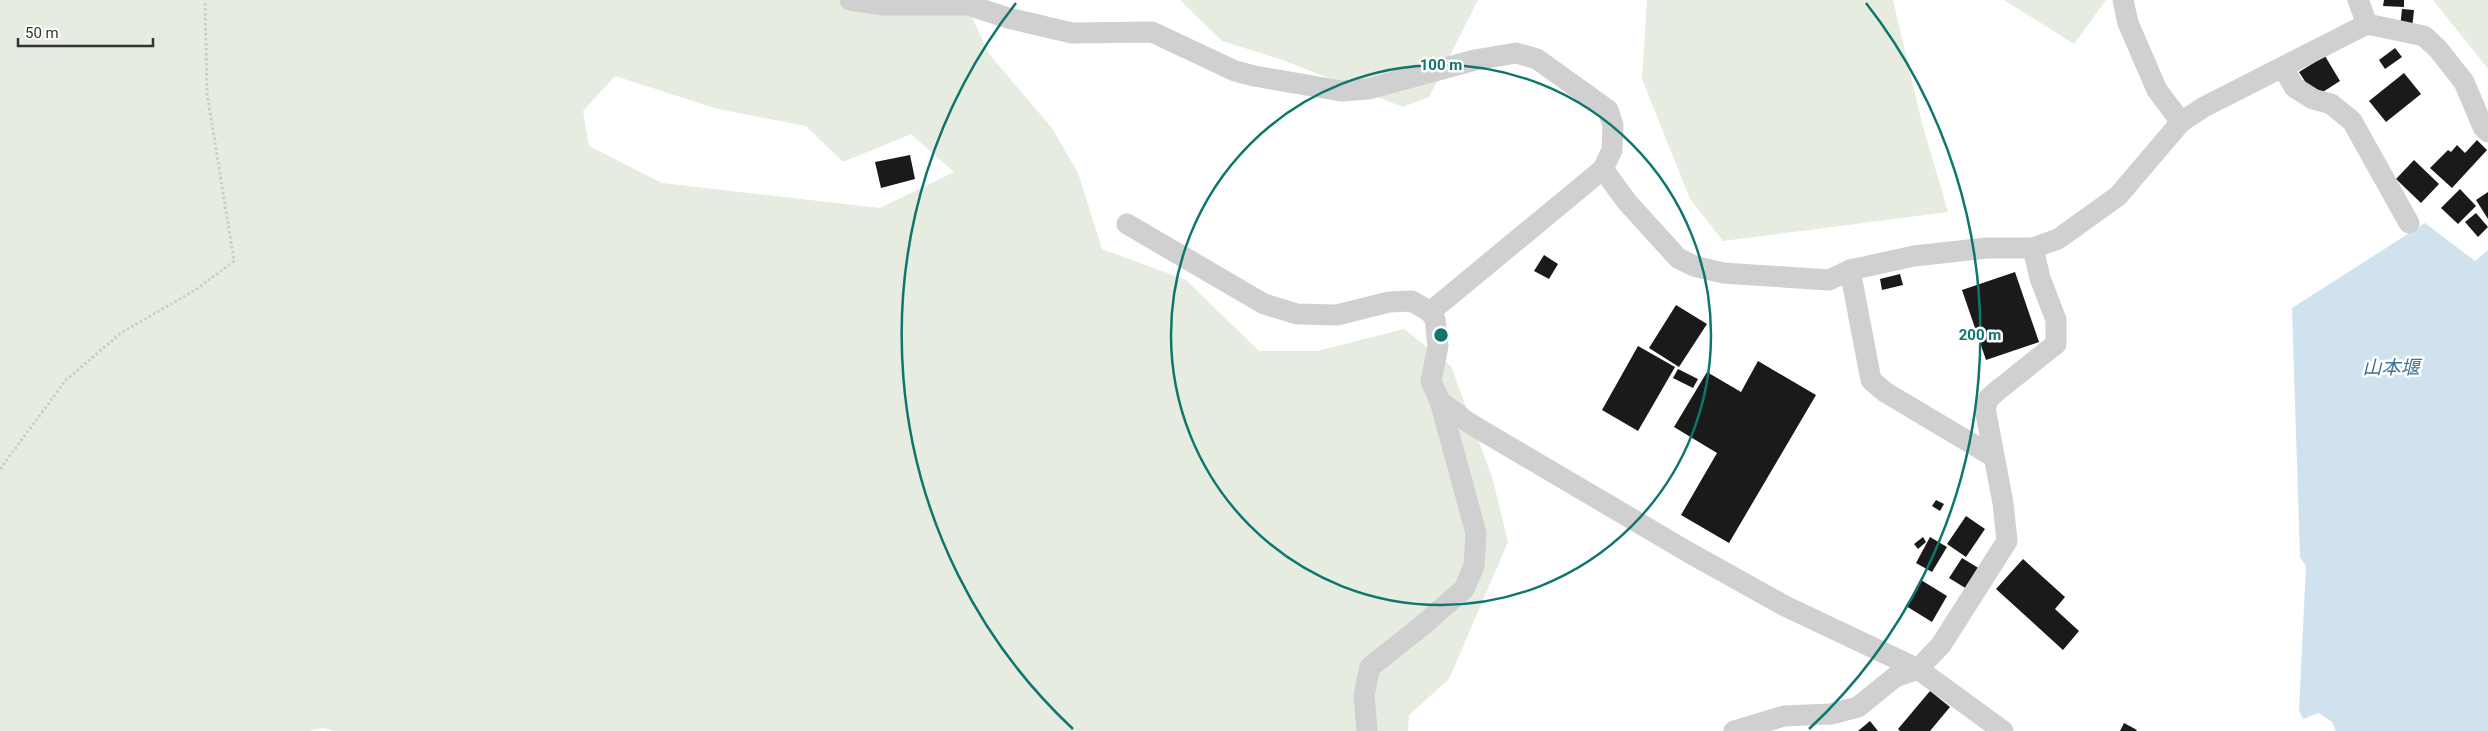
<svg xmlns="http://www.w3.org/2000/svg" width="2488" height="731" font-family="Roboto,'Noto Sans JP',sans-serif">
	<style>
		.green { fill: #e6ecdf; fill-rule: evenodd }
		.water { fill: #cfe2ee }
		.building { fill: #1a1a1a }
		.lines { fill: none; stroke-linecap: round; stroke-linejoin: round }
		.path { stroke: #cdcdcd; stroke-width: 3; stroke-dasharray: 2.5 2.5; stroke-linecap: butt }
		.minor { stroke: #d0d0d0; stroke-width: 21 }
		.ring { fill: none; stroke: #0f766e; stroke-width: 2.5 }
		.labels { text-anchor: middle; dominant-baseline: central; stroke-width: 5; stroke-linejoin: round; paint-order: stroke }
		.water-label { font-size: 19px; font-style: italic; fill: #3f7597; stroke: #fff }
		.centre { fill: #0f766e; stroke: #fff; stroke-width: 2.5 }
		.ring-label { font-size: 15px; text-anchor: middle; font-weight: bold; fill: #0f766e; stroke: #fff; stroke-width: 5; stroke-linejoin: round; paint-order: stroke }
	</style>
	<rect width="100%" height="100%" fill="#fff"/>
	<g class="green">
		<path d="M0,0H964L989,54L1052,128L1078,173L1102,249L1186,280L1259,351H1317L1404,329L1451,366L1493,480L1508,542L1449,679L1409,715L1408,731H335L323,728L309,731H0ZM615,76L718,109L806,126L843,162L911,134L954,172L880,208L662,183L589,146L583,111Z"/>
		<path d="M1180,0H1478L1429,97L1403,107L1280,59L1222,41Z"/>
		<path d="M1647,0H1893L1922,123L1948,212L1723,241L1690,199L1642,79Z"/>
		<path d="M2004,0H2106L2074,44Z"/>
		<path d="M2433,0H2488V69L2485,65Z"/>
	</g>
	<path class="water" d="M2425,223L2475,261L2488,250V731H2336L2332,722L2319,713L2303,719L2299,710L2306,566L2300,557L2292,308Z"/>
	<g class="building">
		<path d="M2384,0H2404V7L2383,6Z"/>
		<path d="M2402,9L2414,10L2412,29L2400,28Z"/>
		<path d="M2395,48L2402,57L2385,69L2379,60Z"/>
		<path d="M2325,56L2340,81L2315,97L2299,72Z"/>
		<path d="M2404,73L2421,94L2386,122L2369,101Z"/>
		<path d="M2477,140L2487,150L2452,188L2430,168L2448,150L2451,152L2457,145L2465,153Z"/>
		<path d="M910,155L915,179L881,188L875,162Z"/>
		<path d="M2414,160L2439,184L2421,203L2396,179Z"/>
		<path d="M2460,189L2476,206L2458,224L2441,208Z"/>
		<path d="M2488,192V219L2476,200Z"/>
		<path d="M2476,213L2488,227L2478,237L2465,222Z"/>
		<path d="M1544,255L1558,264L1549,279L1534,271Z"/>
		<path d="M2015,272L2039,342L1986,360L1962,290Z"/>
		<path d="M1900,274L1903,285L1882,290L1880,279Z"/>
		<path d="M1676,305L1707,324L1679,367L1649,348Z"/>
		<path d="M1638,346L1675,367L1638,431L1602,410Z"/>
		<path d="M1758,361L1816,395L1729,543L1681,515L1717,453L1674,427L1707,372L1741,392Z"/>
		<path d="M1678,369L1698,379L1693,388L1673,378Z"/>
		<path d="M1936,500L1944,504L1940,511L1932,506Z"/>
		<path d="M1966,516L1985,529L1966,557L1947,544Z"/>
		<path d="M1923,537L1926,542L1918,549L1914,544Z"/>
		<path d="M1930,537L1947,547L1932,572L1916,563Z"/>
		<path d="M1962,558L1980,569L1967,589L1949,578Z"/>
		<path d="M2023,559L2065,597L2055,609L2079,631L2063,650L1996,589Z"/>
		<path d="M1921,580L1947,596L1932,622L1906,606Z"/>
		<path d="M1930,691L1950,707L1930,731H1900L1898,729Z"/>
		<path d="M1870,721L1878,731H1858Z"/>
		<path d="M2124,723L2137,730L2136,731H2120Z"/>
	</g>
	<g class="lines">
		<path class="path" d="M0,469L66,380L121,333L197,289L234,261L207,93L205,0"/>
		<g class="minor">
			<path d="M850,0L883,5H968L1008,18L1072,33L1152,32L1235,71L1254,76L1341,91L1368,89L1475,60L1516,53L1537,59L1608,110L1613,125L1612,150L1603,169L1430,312"/>
			<path d="M2123,0L2128,23L2157,90L2181,122"/>
			<path d="M2358,0L2367,24"/>
			<path d="M2283,67L2294,87L2313,99L2331,104L2352,121L2409,223"/>
			<path d="M1603,169L1627,202L1678,258L1694,266L1723,273L1829,280L1850,270L1914,256L1987,248H2033L2058,239L2118,196L2181,122L2204,107L2367,24L2424,36L2438,49L2464,82L2483,127L2488,132"/>
			<path d="M1127,224L1264,304L1297,314L1337,315L1389,302L1412,301L1430,312L1435,319L1438,346L1431,381L1440,401L1476,533L1474,566L1464,589L1423,625L1370,667L1364,695L1367,731"/>
			<path d="M1850,270L1871,380L1885,392L1994,457"/>
			<path d="M1440,401L1469,423L1688,552L1785,606L1918,669L2003,731"/>
			<path d="M1734,731L1784,716L1831,714L1858,707L1895,677L1918,669L1941,645L2007,541L2003,503L1985,408L1989,398L1997,391L2056,344V320L2040,278L2033,248"/>
		</g>
	</g>
	<g class="ring">
		<circle cx="1441" cy="335" r="270"/>
		<path d="M1073 729A539 539 0 0 1 1016 3M1866 3A539 539 0 0 1 1809 729"/>
	</g>
	<g class="labels">
		<g class="water-label">
			<text x="2391" y="367">山本堰</text>
		</g>
	</g>
	<circle cx="1441" cy="335" r="8" class="centre"/>
	<g class="ring-label">
		<text x="1441" y="70">100 m</text>
		<text x="1980" y="340">200 m</text>
	</g>
	<path d="M18 38v8h135v-8" fill="none" stroke="#333333" stroke-width="2.5"/>
	<text x="25" y="38" font-size="15" fill="#333333" stroke="#ffffff" stroke-width="4" paint-order="stroke">50 m</text>
</svg>
